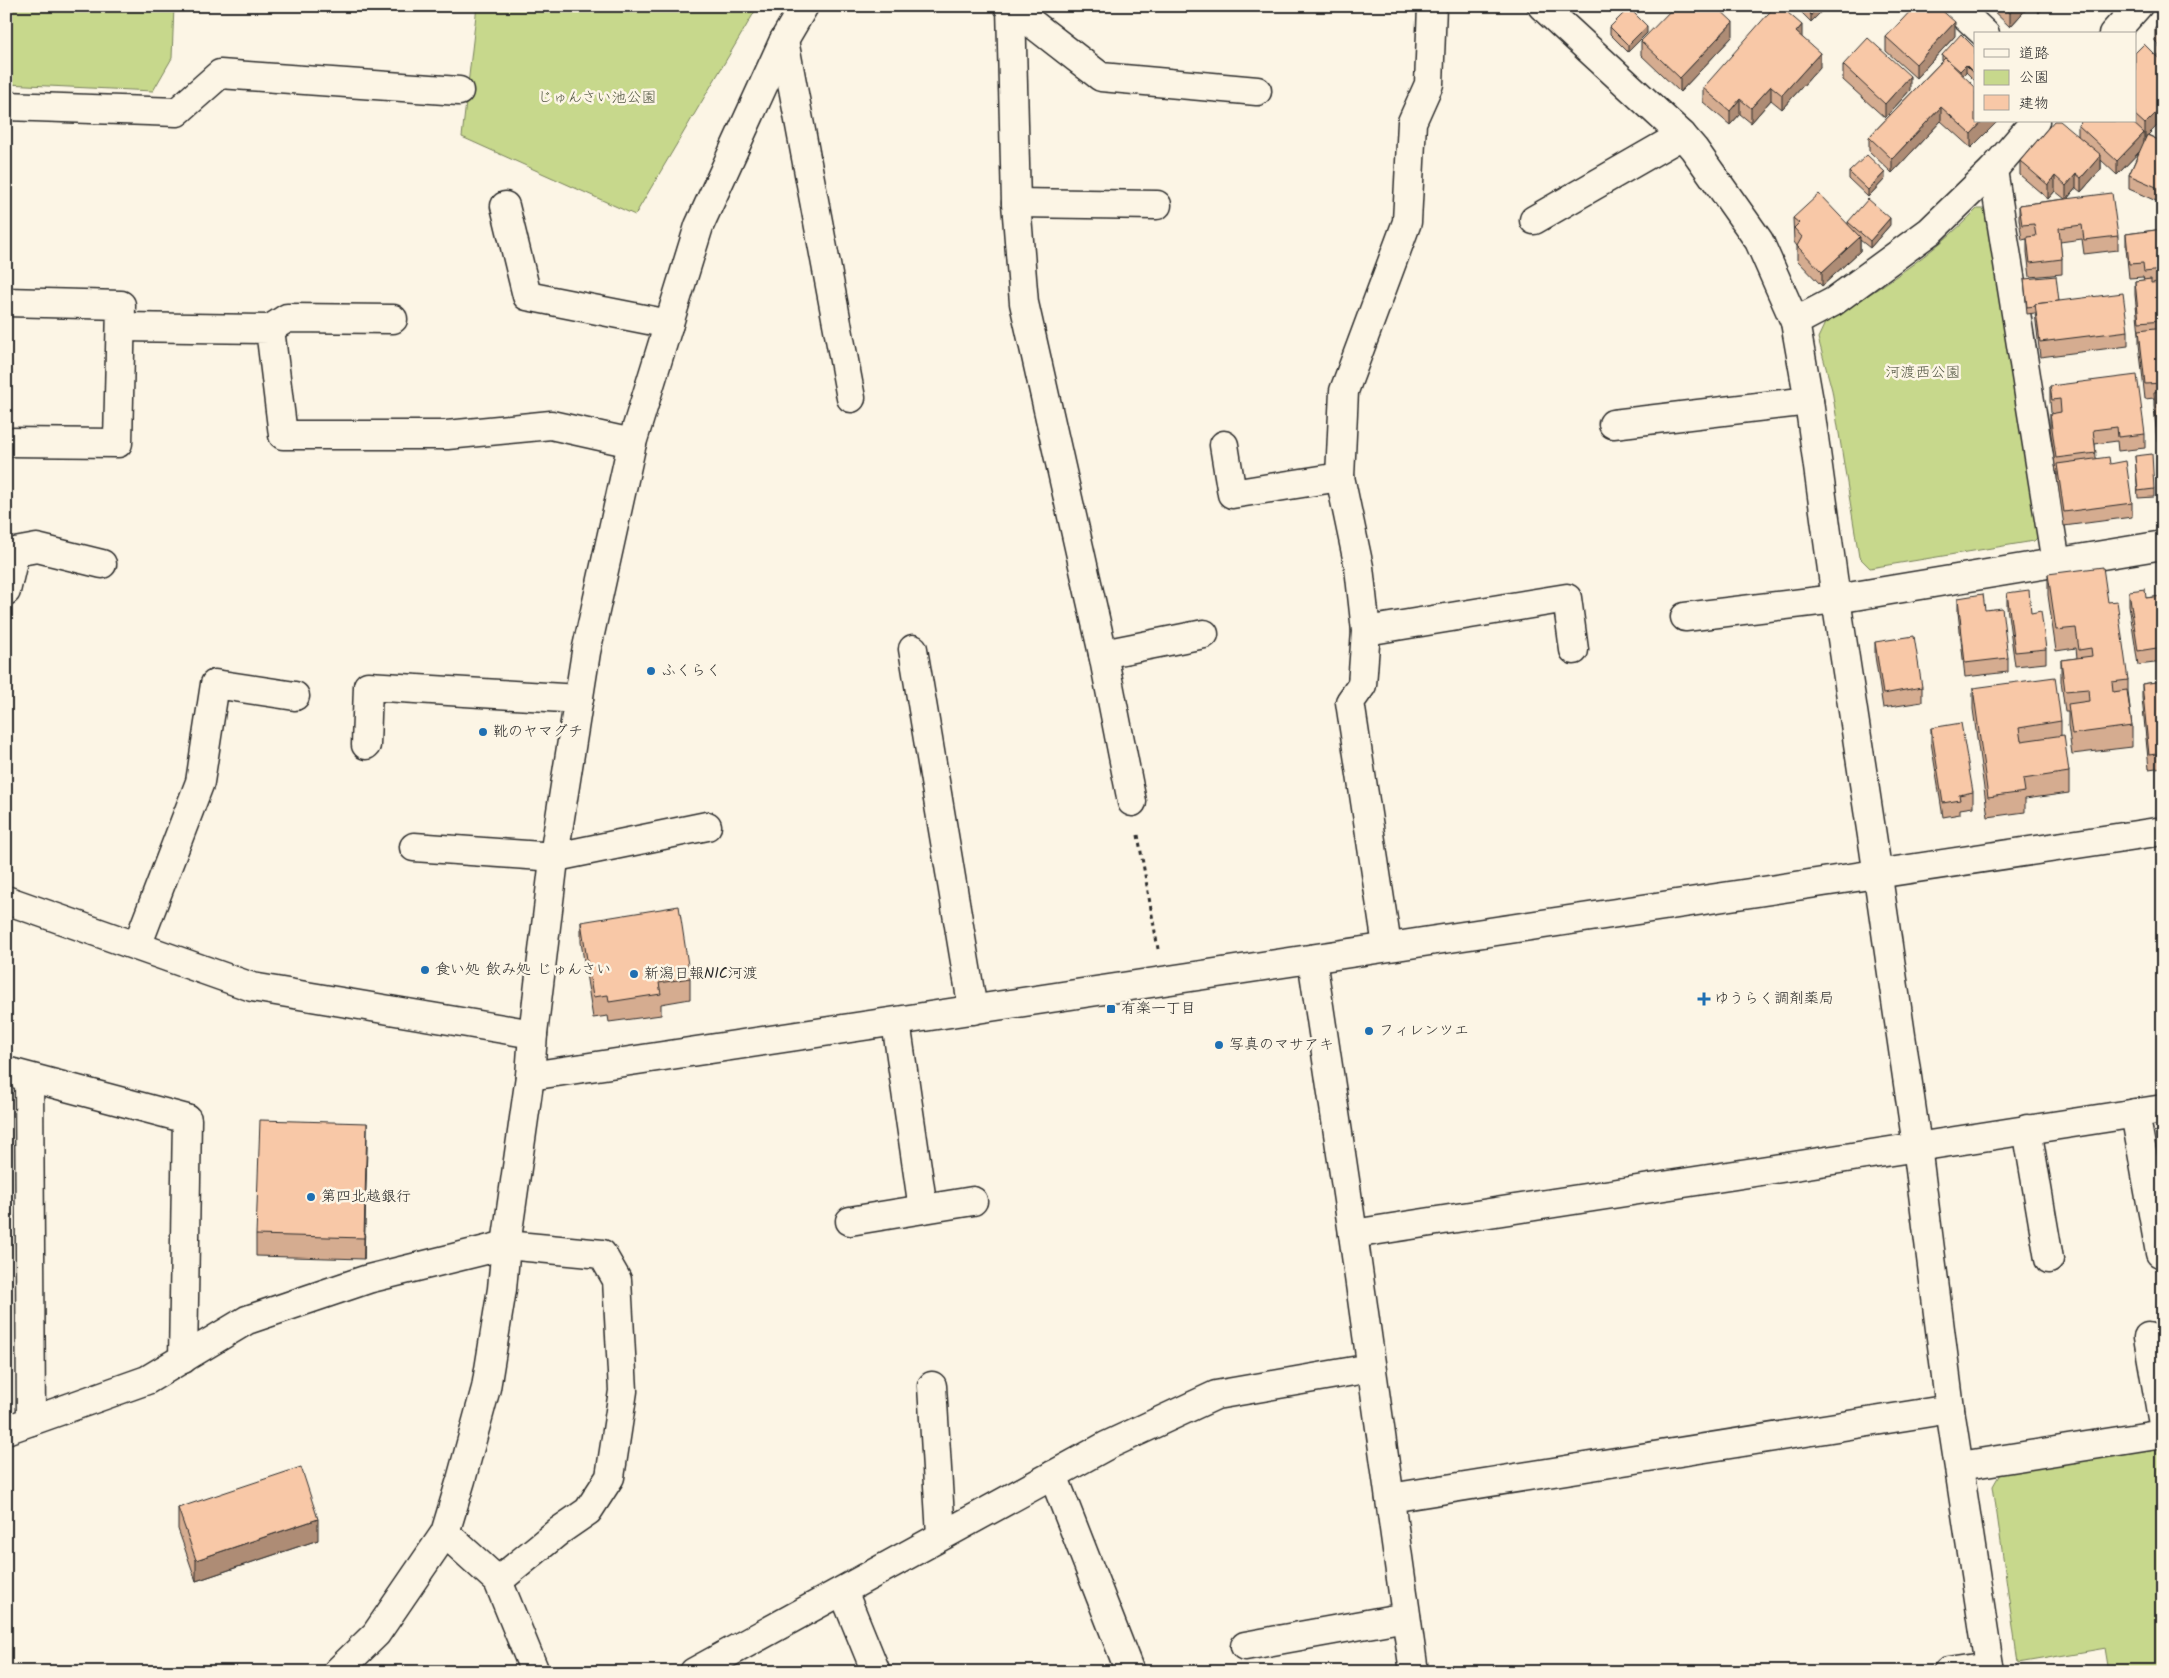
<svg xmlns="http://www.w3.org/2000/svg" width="2169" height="1678" font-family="Kalam,'Klee One',sans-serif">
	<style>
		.green { fill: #c7d88c; stroke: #79825c }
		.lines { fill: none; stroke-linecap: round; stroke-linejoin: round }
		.street-casing { stroke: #2b2b2b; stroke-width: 31 }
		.secondary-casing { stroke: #2b2b2b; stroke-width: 31 }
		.path { stroke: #2b2b2b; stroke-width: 3; stroke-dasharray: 4 4; stroke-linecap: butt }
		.street { stroke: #fcf5e5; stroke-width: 28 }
		.secondary { stroke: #fcf5e5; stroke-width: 28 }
		.wall { fill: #d5ac90; stroke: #2b2b2b }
		.shaded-wall { fill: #ae8c75; stroke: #2b2b2b }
		.building { fill: #f8c8a7; stroke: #2b2b2b }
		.poi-dot { fill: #1f6fb2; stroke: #fcf5e5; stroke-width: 2 }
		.labels { text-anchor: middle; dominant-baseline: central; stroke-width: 5; stroke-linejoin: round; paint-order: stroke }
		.park-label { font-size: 15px; fill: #525643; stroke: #fcf5e5 }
		.poi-label { font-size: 15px; fill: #2b2b2b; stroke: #fcf5e5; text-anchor: start }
	</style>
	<rect width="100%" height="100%" fill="#fcf5e5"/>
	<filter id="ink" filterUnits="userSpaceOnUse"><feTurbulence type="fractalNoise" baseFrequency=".02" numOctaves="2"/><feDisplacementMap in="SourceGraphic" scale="10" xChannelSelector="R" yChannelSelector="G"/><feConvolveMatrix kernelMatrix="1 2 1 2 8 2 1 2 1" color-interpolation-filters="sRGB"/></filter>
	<g filter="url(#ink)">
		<g class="green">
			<path d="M6,6H174L172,58L153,91L6,84Z"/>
			<path d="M477,6H758L635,215L462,137Z"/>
			<path d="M1977,209H1993L2041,534L2034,541L1870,568L1859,557L1832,390L1818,338L1825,323C1879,288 1933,255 1977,209Z"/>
			<path d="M2163,1447V1672H2110L2106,1648L2018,1663L1993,1486L2001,1472Z"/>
		</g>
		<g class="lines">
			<defs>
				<g id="street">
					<path d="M1008,6L1011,7L1016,203L1024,303L1103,654L1132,802"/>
					<path d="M1542,6L1682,135L1694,149L1759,241L1795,322L1809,401L1836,599L1874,849L1917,1146L1950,1409L1990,1672"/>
					<path d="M1955,6L1985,34"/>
					<path d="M1011,7L1101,77L1257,91"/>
					<path d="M2113,34L2138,6"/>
					<path d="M784,40L851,398"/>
					<path d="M6,106L177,112L220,74L459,91"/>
					<path d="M1993,170L2056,563"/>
					<path d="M1016,203L1157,205"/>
					<path d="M505,206L527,296L669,324"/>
					<path d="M1534,220L1682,135"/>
					<path d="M6,302L121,305L118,443L6,442"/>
					<path d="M1795,322L1833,302L1930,231L1993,170L2035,121"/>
					<path d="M121,327L270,329L283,435H447L551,425L632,443"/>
					<path d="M270,329L287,318L393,319"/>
					<path d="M1613,424L1809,401"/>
					<path d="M1224,445L1232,494L1340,477"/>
					<path d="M6,591L15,552L37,548L102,564"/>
					<path d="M1685,617L1836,599L2163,545"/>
					<path d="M1366,631L1567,598L1574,650"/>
					<path d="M913,649L973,1010"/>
					<path d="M1103,654L1204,634"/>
					<path d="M366,745L368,686L579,699"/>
					<path d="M414,847L556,857L707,826"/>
					<path d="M6,900L252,987L533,1034"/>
					<path d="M137,946L200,782L215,684L295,696"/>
					<path d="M1387,946L1350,702L1362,685L1366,631L1359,567L1340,477L1344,391L1407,222L1412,122L1429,84L1432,6"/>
					<path d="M1312,959L1353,1234L1414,1672"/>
					<path d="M896,1022L923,1209"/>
					<path d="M6,1071L187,1119L183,1359"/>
					<path d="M29,1078L31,1421"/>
					<path d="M2135,1113L2160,1253"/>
					<path d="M2027,1129L2049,1259"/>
					<path d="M850,1221L973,1201"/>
					<path d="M1353,1234L2163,1109"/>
					<path d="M2148,1337L2163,1424"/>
					<path d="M932,1386L941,1535"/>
					<path d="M6,1430L147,1380L247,1320L368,1279L506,1245L602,1254L617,1280L623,1391L610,1477L588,1511L559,1531L498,1581"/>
					<path d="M1960,1466L2163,1434"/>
					<path d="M1053,1475L1130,1672"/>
					<path d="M1390,1498L1950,1409"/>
					<path d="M445,1533L498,1581L535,1672"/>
					<path d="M843,1591L876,1672"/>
					<path d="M1245,1646L1406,1617"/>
					<path d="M694,1672L1106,1446L1216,1395L1371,1368"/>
					<path d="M1948,1672L1989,1666"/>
				</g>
				<g id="secondary">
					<path d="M530,1076L2163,831"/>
					<path d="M337,1672L376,1634L445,1533L461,1480L486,1388L502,1289L506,1245L530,1076L533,1034L556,843L586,652L632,443L699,226L784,40L804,6"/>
				</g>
			</defs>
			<use href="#street" class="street-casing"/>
			<use href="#secondary" class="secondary-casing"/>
			<path class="path" d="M1138,835L1158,949"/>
			<use href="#street" class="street"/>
			<use href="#secondary" class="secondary"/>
		</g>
		<g class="wall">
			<path d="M1617,6H1625L1622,10Z"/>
			<path d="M1796,6H1827L1811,22L1796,7Z"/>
			<path d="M1988,6H2029L2010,27Z"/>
			<path d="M2032,6H2045L2039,13Z"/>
			<path d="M2163,19V120L2148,135L2163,142V204L2129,189V175L2139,152L2117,175L2101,160V169L2081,192L2076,188L2067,199L2118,236V250L2084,254L2082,239L2060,242L2062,259V274L2030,277L2027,252V239L2022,240L2019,219V205L2065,199L2055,191L2048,199L2020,175V161L2078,136V125L2082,121H2135V53L2157,57L2158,44L2155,41V27Z"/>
			<path d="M1610,27L1647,33L1628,52L1610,34Z"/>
			<path d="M1733,36L1680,92L1641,55V41Z"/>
			<path d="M1955,36L1916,78L1886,51V37Z"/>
			<path d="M1802,37L1820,67L1782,109L1771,100L1751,123L1740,114L1730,125L1703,102V88Z"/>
			<path d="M1975,48V81L1966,72L1962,75L1997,122L1971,148L1941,121L1892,173L1869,151V137L1942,61V55Z"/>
			<path d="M1843,65L1910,90L1885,118L1843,80Z"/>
			<path d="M1849,172L1885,179L1868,197L1849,179Z"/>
			<path d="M1793,218L1848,225V222L1890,225L1870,248L1860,240V251L1822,286L1797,260V246L1794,242Z"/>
			<path d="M2163,229V442H2157L2154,406V398L2145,399L2139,344V334L2135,295V281L2144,280L2143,277L2129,278L2126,248V234Z"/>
			<path d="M2024,279L2059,301L2128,331V346L2040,357L2035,313L2027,314Z"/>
			<path d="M2050,386L2145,434V448L2118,451L2117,441L2095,444L2096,458L2110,464L2132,503V517L2064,526L2057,478V472H2056L2050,428V414L2051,413L2050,400Z"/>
			<path d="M2163,448V490L2159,463V449Z"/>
			<path d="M2135,456L2154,489V497L2138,498Z"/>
			<path d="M2048,574L2108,602L2128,680V691L2132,726V747L2072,754L2068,725V712H2065L2061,681V660L2077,658L2076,648L2056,651L2048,595Z"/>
			<path d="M2129,591L2146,598L2163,596V662L2138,665L2129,605Z"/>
			<path d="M2007,593L2031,613L2046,649V663L2015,666L2007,607Z"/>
			<path d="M1958,598L1985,610L2008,658V672L1965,677L1958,612Z"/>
			<path d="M1875,642L1922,687V702L1883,708L1875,656Z"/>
			<path d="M2163,681V767L2149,769L2142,698V684Z"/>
			<path d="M1973,688L2061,721V736L2069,772V793L2025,799V812L1988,817L1973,709Z"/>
			<path d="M1931,728L1973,792V807L1960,809V814L1943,817L1931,742Z"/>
			<path d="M581,922L690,978V999L661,1004V1015L609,1022L608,1016L593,1018L581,942Z"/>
			<path d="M367,1144L364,1259L256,1256V1235Z"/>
			<path d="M178,1508L318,1540L196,1581L178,1529Z"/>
		</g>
		<g class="shaded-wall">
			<path d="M1820,6H1827L1811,22V15Z"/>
			<path d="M2016,6H2029L2010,27V13Z"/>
			<path d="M2039,6H2045L2039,13Z"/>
			<path d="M1733,22V36L1680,92V78Z"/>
			<path d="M1955,22V36L1916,78V64Z"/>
			<path d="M1802,25V39L1796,32Z"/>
			<path d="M1647,26V33L1628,52V45Z"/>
			<path d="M1820,53V67L1782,109V95Z"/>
			<path d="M1966,65V72L1960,78V71Z"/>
			<path d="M1910,76V90L1885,118V104Z"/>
			<path d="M1771,86V100L1751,123V108Z"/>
			<path d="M1740,99V114L1730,125V111Z"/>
			<path d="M2163,106V120L2145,138V124Z"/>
			<path d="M1941,107V121L1892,173V159Z"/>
			<path d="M1983,121L1997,122L1971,148V134Z"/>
			<path d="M2144,133V147L2117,175V161Z"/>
			<path d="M2101,155V169L2081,192V178Z"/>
			<path d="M1885,172V179L1868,197V190Z"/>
			<path d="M2076,174V188L2066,200V186Z"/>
			<path d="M2055,176V191L2048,199V185Z"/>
			<path d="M1890,218V225L1870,248V241Z"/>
			<path d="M1860,237V251L1822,286V272Z"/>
			<path d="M367,1123V1144L364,1259V1238Z"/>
			<path d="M318,1519V1540L196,1581V1560Z"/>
		</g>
		<g class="building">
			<path d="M1675,6H1716L1733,22L1680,78L1641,41Z"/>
			<path d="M1775,6H1780L1802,25L1796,32L1820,53L1782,95L1771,86L1751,108L1740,99L1730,111L1703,88Z"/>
			<path d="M1802,6H1820L1811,15Z"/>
			<path d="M1915,6H1937L1955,22L1916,64L1886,37Z"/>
			<path d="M2003,6H2016L2010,13Z"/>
			<path d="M1629,8L1647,26L1628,45L1610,27Z"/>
			<path d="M2163,19V34L2155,27Z"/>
			<path d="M1961,34L1975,48V74L1966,65L1960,71L1942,55Z"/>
			<path d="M1868,38L1910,76L1885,104L1843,65Z"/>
			<path d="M2163,38V49L2157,44Z"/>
			<path d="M2144,44L2163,63V106L2145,124L2135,115V53Z"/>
			<path d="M1945,58L1975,87V121H1983L1971,134L1941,107L1892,159L1869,137Z"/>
			<path d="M2054,121H2060L2101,155L2081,178L2076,174L2066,186L2055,176L2048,185L2020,161Z"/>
			<path d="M2082,121H2131L2144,133L2117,161L2078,125Z"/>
			<path d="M2147,135L2163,142V190L2129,175Z"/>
			<path d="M1867,155L1885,172L1868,190L1849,172Z"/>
			<path d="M2112,193L2118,236L2084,240L2082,225L2059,228L2062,259L2030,263L2027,237L2036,236L2034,224L2022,225L2019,205Z"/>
			<path d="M1819,194L1860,237L1822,272L1797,246L1802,237L1794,228L1799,223L1793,218Z"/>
			<path d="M1868,199L1890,218L1870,241L1848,222Z"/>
			<path d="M2163,229V270L2144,272L2143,263L2129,264L2126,234Z"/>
			<path d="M2056,276L2059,301L2035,304V306L2027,307L2024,279Z"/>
			<path d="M2151,279V283L2163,282V320L2139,322L2135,281Z"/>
			<path d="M2123,293L2128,331L2040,342L2035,304Z"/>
			<path d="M2163,327V383L2145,384L2139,330Z"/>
			<path d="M2137,375L2145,434L2118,437L2117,427L2093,430L2096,453L2056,458L2050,414L2061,412L2060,399L2052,400L2050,386Z"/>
			<path d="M2163,391V427L2157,428L2154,392Z"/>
			<path d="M2163,448V476L2159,449Z"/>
			<path d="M2152,454L2154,489L2138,491L2135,456Z"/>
			<path d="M2109,457L2110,464L2126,461L2132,503L2064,512L2057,464Z"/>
			<path d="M2103,567L2108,602L2117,601L2128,680L2112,682L2113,692L2127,690L2132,726L2072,734L2068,704L2089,701L2088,689L2065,691L2061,660L2092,656L2091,648L2079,650L2076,628L2056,630L2048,574Z"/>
			<path d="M2145,589L2146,598L2163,596V647L2138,651L2129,591Z"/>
			<path d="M2029,590L2031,613L2041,611L2046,649L2015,652L2007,593Z"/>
			<path d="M1983,594L1985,610L2002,608L2008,658L1965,663L1958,598Z"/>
			<path d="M1914,636L1922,687L1883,694L1875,642Z"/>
			<path d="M2055,677L2061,721L2019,728L2021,741L2064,735L2069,772L2023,779L2025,792L1988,797L1973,688Z"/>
			<path d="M2163,681V753L2149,755L2142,684Z"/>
			<path d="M1961,723L1973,792L1959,795L1960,800L1943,803L1931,728Z"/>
			<path d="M679,906L690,978L659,983L661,994L609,1002L608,995L593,997L581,922Z"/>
			<path d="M260,1120L367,1123L364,1238L256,1235Z"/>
			<path d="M301,1467L318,1519L196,1560L178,1508Z"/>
		</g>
	</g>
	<g class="poi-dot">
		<circle cx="651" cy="671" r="5"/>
		<circle cx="483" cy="732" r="5"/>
		<circle cx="425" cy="970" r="5"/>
		<circle cx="634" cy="974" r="5"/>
		<path d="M1701.5 991.5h5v5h5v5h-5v5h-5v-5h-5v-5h5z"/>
		<rect x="1106" y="1004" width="10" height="10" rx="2.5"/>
		<circle cx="1369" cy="1031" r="5"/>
		<circle cx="1219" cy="1045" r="5"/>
		<circle cx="311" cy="1197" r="5"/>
	</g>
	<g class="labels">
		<g class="park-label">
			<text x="597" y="98">じゅんさい池公園</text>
			<text x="1923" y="373">河渡西公園</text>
		</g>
		<g class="poi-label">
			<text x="661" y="671">ふくらく</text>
			<text x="493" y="732">靴のヤマグチ</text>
			<text x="435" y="970">食い処 飲み処 じゅんさい</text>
			<text x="644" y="974">新潟日報NIC河渡</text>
			<text x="1714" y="999">ゆうらく調剤薬局</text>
			<text x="1121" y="1009">有楽一丁目</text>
			<text x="1379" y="1031">フィレンツエ</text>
			<text x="1229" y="1045">写真のマサアキ</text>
			<text x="321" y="1197">第四北越銀行</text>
		</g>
	</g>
	<rect width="2169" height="1678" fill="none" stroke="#fcf5e5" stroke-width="25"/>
	<rect x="12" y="12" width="2144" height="1653" fill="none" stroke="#2b2b2b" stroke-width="2" filter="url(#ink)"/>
	<rect x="1974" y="32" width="162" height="90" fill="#fcf5e5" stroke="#a8a49b"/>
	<rect x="1984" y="49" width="25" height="8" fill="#fcf5e5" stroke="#a8a49b"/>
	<text x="2019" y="58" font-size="15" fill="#2b2b2b">道路</text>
	<rect x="1984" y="70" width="25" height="15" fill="#c7d88c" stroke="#a8a49b"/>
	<text x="2019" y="82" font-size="15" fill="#2b2b2b">公園</text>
	<rect x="1984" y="95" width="25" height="15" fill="#f8c8a7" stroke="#a8a49b"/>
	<text x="2019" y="108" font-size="15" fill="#2b2b2b">建物</text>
</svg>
